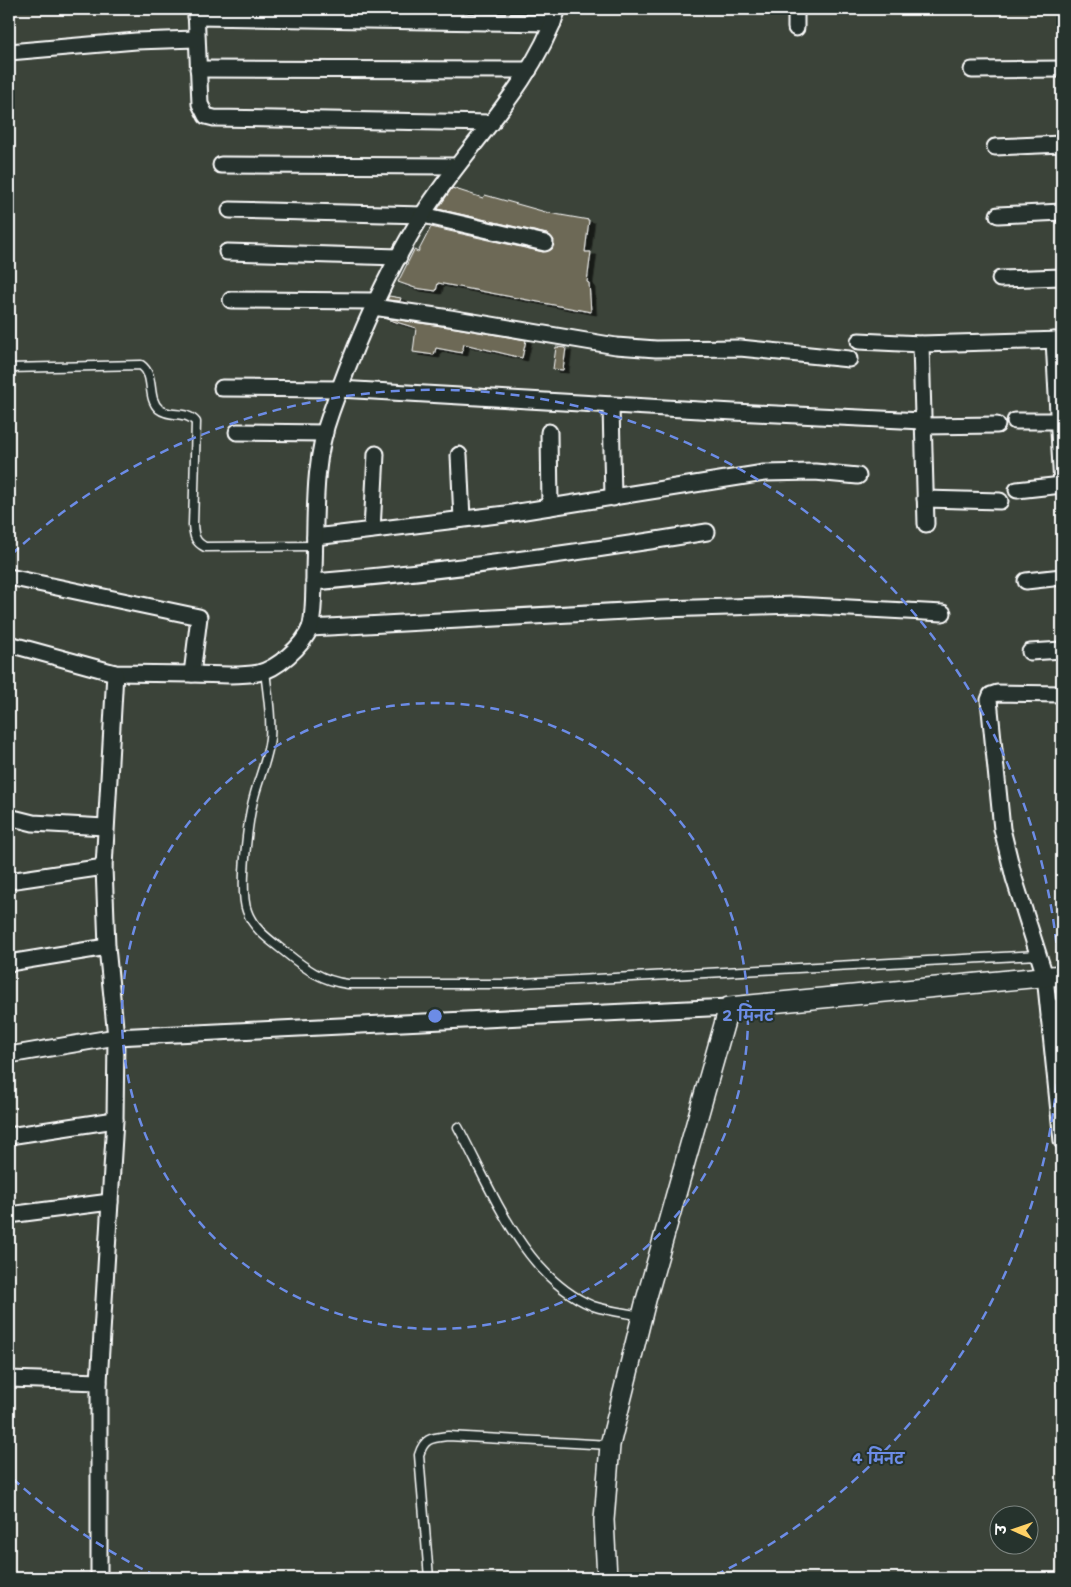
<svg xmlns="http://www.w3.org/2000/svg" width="1071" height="1587" font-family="'Shantell Sans','Playpen Sans Deva',sans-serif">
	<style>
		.building { fill: #6d6956; stroke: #fff; filter: url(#shadow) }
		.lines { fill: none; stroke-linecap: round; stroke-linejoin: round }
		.service-casing { stroke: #fff; stroke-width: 11 }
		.minor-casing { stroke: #fff; stroke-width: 19 }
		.tertiary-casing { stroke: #fff; stroke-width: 22 }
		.service { stroke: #26332d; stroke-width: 8 }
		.minor { stroke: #26332d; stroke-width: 15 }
		.tertiary { stroke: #26332d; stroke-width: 19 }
		.ring { fill: none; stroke: #6c8ce6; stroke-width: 2.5; stroke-dasharray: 9 6 }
		.centre { fill: #6c8ce6; stroke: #26332d; stroke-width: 2.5 }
		.ring-label { font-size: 15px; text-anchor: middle; font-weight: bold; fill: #6c8ce6; stroke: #26332d; stroke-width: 4; stroke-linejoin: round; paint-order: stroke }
	</style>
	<defs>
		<filter id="shadow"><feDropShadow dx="5.5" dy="3" stdDeviation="0" flood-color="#0009"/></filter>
	</defs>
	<rect width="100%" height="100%" fill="#3b4339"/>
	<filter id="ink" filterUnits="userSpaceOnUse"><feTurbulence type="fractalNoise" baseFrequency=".02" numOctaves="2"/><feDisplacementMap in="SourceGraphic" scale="10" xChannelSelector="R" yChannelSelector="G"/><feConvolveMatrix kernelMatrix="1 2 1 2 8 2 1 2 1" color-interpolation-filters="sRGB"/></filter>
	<g filter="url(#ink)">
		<g class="building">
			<path d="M445,9H462L460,12H445Z"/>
			<path d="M452,188L483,198L485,195L549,213L589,220L585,252H591L587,282L589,283L591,312L438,283L436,291L415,288L398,282L414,250L418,252L431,227L543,252L552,249L554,240L547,234L438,209Z"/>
			<path d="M389,296L401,298L400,301L387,300Z"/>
			<path d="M383,318L449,327L526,340L522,358L464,344L462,353L436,348L434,355L413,352L416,328Z"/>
			<path d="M556,347L566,348L563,370L553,369Z"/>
		</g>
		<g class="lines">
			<defs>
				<g id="service">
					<path d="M9,368L141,365C156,376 146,397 159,409C170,418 186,410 196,422L193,525C194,536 195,542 205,547L315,546"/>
					<path d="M265,670C267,692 272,716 270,738C268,759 259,777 254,797C248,819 239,890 247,911C253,929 271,941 285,952C306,969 322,981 348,984H504L1038,955"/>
					<path d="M458,1127C491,1188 524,1278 593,1306C608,1311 626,1313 642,1316"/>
					<path d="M429,1578L419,1455C424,1438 431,1438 448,1436L610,1445"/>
				</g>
				<g id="minor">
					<path d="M196,9L200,104L206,116L214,118L492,123"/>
					<path d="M196,17L553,23"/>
					<path d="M796,28V9"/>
					<path d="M9,52L136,41L196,39"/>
					<path d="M198,69L529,70"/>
					<path d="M972,70L1062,69"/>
					<path d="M995,147L1062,144"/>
					<path d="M221,165L457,166"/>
					<path d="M230,210L423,215L545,243"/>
					<path d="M998,215L1062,212"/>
					<path d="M227,252L399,257"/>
					<path d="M1000,279L1062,277"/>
					<path d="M231,300L375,301"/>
					<path d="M373,307L450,318L616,346L656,349L740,348L849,359"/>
					<path d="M1054,340L1062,486"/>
					<path d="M859,341L921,344L1062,340"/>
					<path d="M921,344L926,524"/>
					<path d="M222,388L339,389L734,412L922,421"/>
					<path d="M611,405L613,498"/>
					<path d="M1015,421H1058"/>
					<path d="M923,426L997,425"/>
					<path d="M237,432L325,433"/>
					<path d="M549,432L550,507"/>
					<path d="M459,455L462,519"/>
					<path d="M1017,490L1062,485"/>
					<path d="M925,499L1000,501"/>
					<path d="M372,530L376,454"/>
					<path d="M315,537L506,514L764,473L815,472L858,476"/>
					<path d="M9,577L199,617L192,674L115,673L9,644"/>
					<path d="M1026,581L1062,577"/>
					<path d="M314,582C446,571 577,553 707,532"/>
					<path d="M310,628L662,609L794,605L943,613"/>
					<path d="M1030,652L1062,650"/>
					<path d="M192,674C213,674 237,677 258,673C277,669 303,646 310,628C314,617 314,584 314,571C316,517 312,463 331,412C355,344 384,276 423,214C467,145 531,88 558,9"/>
					<path d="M1062,694L997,693L991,695L989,700L1002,829L1014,878L1045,976L1062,1141"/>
					<path d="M9,817L33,823L105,827"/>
					<path d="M9,881L104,867"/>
					<path d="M9,963L107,947"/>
					<path d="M1049,1018L1062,1004"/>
					<path d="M9,1055L116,1037L107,947L104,867L115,673"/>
					<path d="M9,1136L115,1120"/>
					<path d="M9,1215L110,1202"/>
					<path d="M9,1379L99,1382"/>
					<path d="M99,1578V1382L115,1120L116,1037L729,1007"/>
				</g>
				<path id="tertiary" d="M607,1578L604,1520L610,1445L646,1300L729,1007L1062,975"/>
			</defs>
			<use href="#service" class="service-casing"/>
			<use href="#minor" class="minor-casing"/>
			<use href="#tertiary" class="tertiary-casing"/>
			<use href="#service" class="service"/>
			<use href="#minor" class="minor"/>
			<use href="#tertiary" class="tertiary"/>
		</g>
	</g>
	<g class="ring">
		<circle cx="435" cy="1016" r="313"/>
		<path d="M156 1576A626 626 0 0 1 12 1478M12 554A626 626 0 1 1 714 1576"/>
	</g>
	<circle cx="435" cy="1016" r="8" class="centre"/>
	<g class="ring-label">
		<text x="748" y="1021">2 मिनट</text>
		<text x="878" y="1464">4 मिनट</text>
	</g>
	<rect width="1071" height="1587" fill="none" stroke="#26332d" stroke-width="30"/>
	<rect x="15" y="15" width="1041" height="1557" fill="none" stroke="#fff" stroke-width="2" filter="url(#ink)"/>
	<g transform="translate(1014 1530) rotate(272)"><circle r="24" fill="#26332d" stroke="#7d8581"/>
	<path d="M0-4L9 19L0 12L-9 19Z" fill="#ffd166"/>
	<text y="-8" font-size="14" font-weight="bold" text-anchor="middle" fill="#ffffff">उ</text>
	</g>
</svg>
